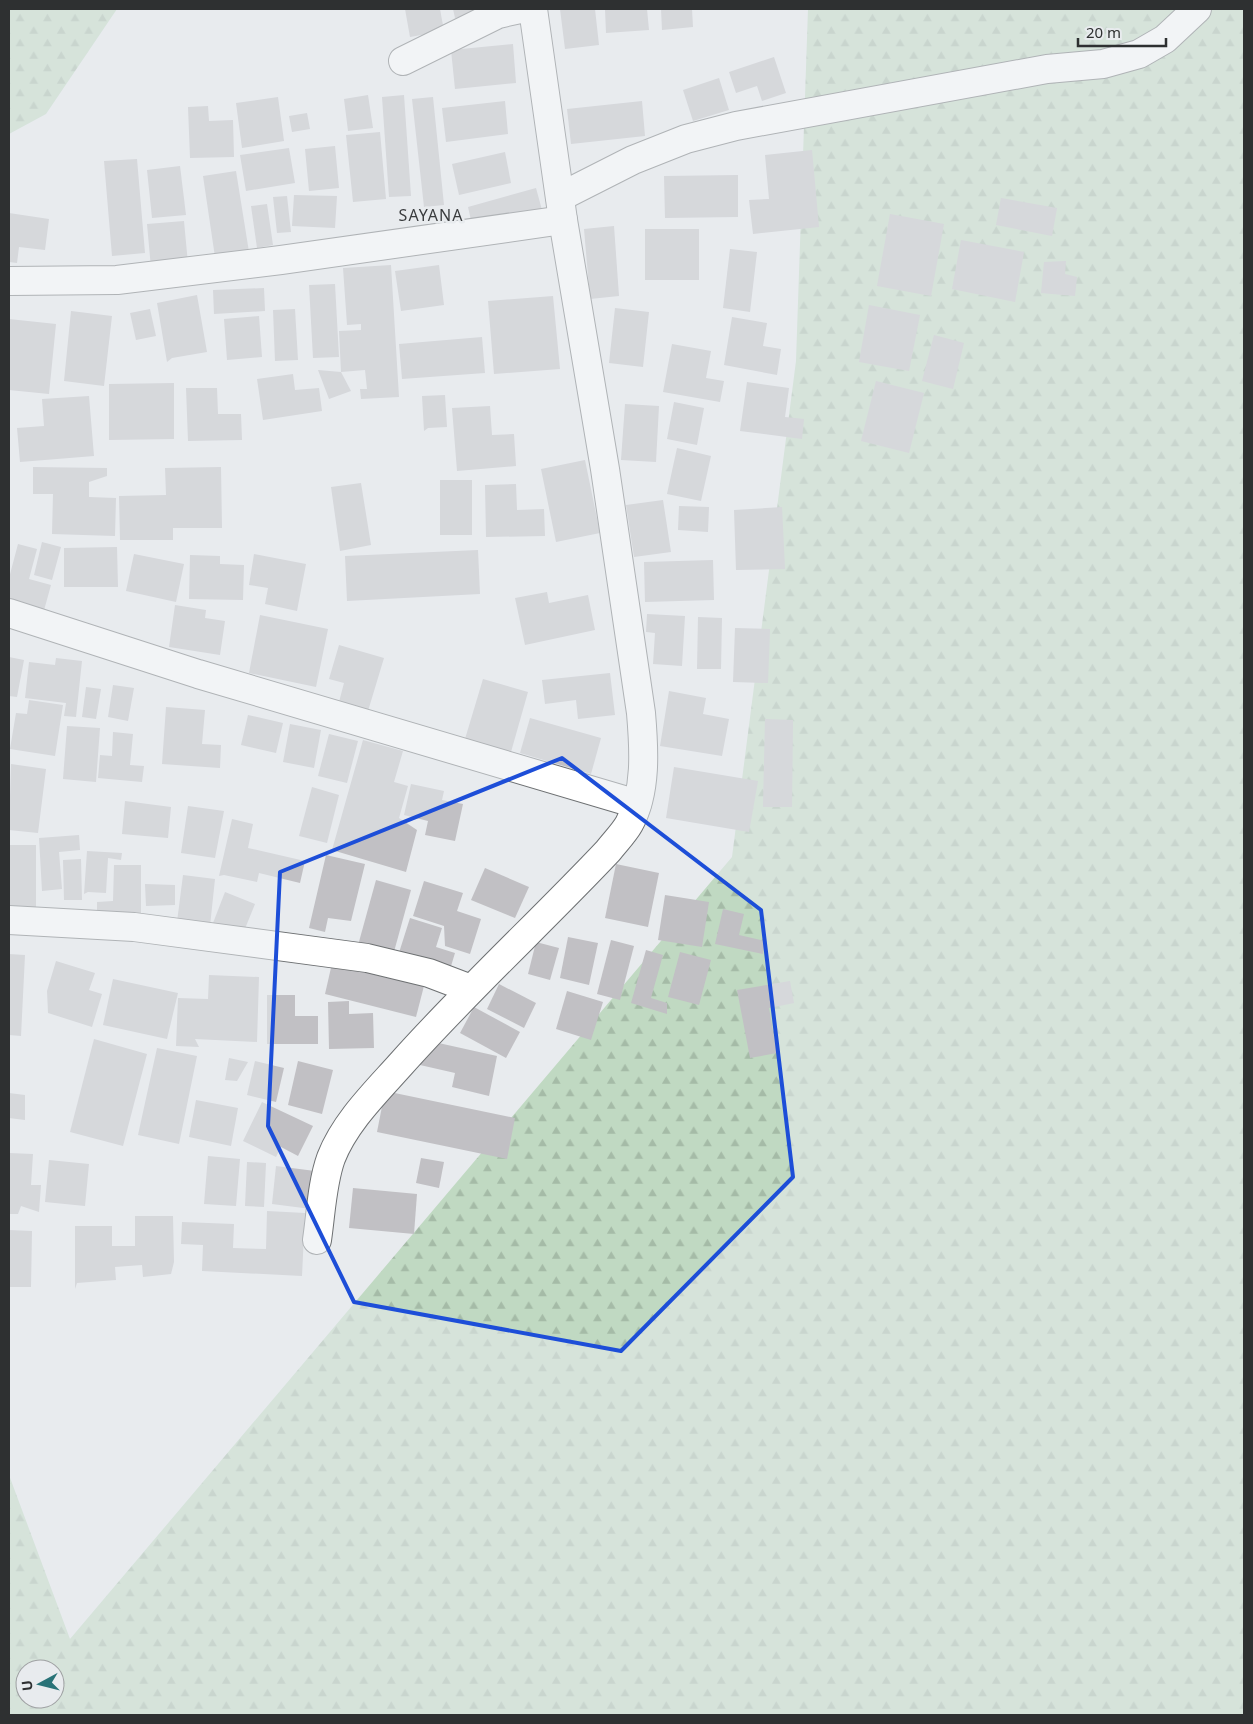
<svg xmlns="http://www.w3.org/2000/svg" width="1253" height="1724" font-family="'Noto Sans',sans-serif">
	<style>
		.forest { fill: url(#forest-firs); fill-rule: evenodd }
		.building { fill: #c1c0c4 }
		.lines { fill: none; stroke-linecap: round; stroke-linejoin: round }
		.street-casing { stroke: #6d7072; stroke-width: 30 }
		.street { stroke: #fff; stroke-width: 28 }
		.marked { fill: none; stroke: #1d4ed8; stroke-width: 4; stroke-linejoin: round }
		.labels { text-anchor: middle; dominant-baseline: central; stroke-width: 5; stroke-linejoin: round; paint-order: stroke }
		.quarter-label { font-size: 16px; letter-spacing: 1px; fill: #3a3c3e; stroke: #e8ebee }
	</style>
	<defs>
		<pattern id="forest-firs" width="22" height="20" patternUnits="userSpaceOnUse" patternTransform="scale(1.25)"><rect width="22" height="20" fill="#c0d9c2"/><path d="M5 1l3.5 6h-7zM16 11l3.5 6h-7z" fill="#a5bba7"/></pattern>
	</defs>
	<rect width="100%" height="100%" fill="#e8ebee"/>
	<g class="forest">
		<path d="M9,9H117L46,114L9,134Z"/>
		<path d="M808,9H1244V1715H9V1475L70,1639L732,857L796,361ZM25,1669H55V1699H25Z"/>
	</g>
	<g class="building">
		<path d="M405,9H440L444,31L410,37Z"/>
		<path d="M453,9H511V10L455,18Z"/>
		<path d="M560,9H595L599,45L565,49Z"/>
		<path d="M605,9H647L649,30L606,33Z"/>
		<path d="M661,9H692L693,27L662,30Z"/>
		<path d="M513,44L516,83L455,89L451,50Z"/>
		<path d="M774,57L786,93L762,101L757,86L736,93L729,72Z"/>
		<path d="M719,78L729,110L693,121L683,90Z"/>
		<path d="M368,95L373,128L348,131L344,99Z"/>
		<path d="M404,95L411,196L389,197L382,97Z"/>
		<path d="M278,97L284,141L242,148L236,103Z"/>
		<path d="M433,97L444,205L424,207L412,99Z"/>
		<path d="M505,101L508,134L446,142L442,108Z"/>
		<path d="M642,101L645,136L571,144L567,109Z"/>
		<path d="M208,106L209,121L233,120L234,157L190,158L188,107Z"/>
		<path d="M307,113L310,129L292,132L289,116Z"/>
		<path d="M380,132L386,199L353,202L346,135Z"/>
		<path d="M335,146L339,188L309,191L305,149Z"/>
		<path d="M289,148L295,183L246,191L240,155Z"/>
		<path d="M812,150L819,227L753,234L749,200L769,199L765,155Z"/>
		<path d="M505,152L511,183L459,195L452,164Z"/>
		<path d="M137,159L145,253L112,256L104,161Z"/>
		<path d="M180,166L186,215L152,218L147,170Z"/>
		<path d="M236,171L249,252L215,257L203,176Z"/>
		<path d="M738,175V217L665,218L664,176Z"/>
		<path d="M536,188L542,210L473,229L468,207Z"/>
		<path d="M294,195L337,196L335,228L292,226Z"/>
		<path d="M287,196L291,232L277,233L273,197Z"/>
		<path d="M1001,198L1057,208L1052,236L996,225Z"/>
		<path d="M267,204L273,245L257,248L251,206Z"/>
		<path d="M9,213L49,219L45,250L19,247L17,263L9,262Z"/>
		<path d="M890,214L944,224L931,296L877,286Z"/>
		<path d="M184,221L188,264L151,268L147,224Z"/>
		<path d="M614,226L619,296L590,299L584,229Z"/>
		<rect x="645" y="229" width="54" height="51"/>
		<path d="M961,240L1024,252L1015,302L952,289Z"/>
		<path d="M730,249L757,252L750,312L723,308Z"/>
		<path d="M1066,261L1065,274L1077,277L1075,296L1041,293L1044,262Z"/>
		<path d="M391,265L399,397L361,399L360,389H367L365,370L341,372L339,331L361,330V324L347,325L343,268Z"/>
		<path d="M439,265L444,305L401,311L395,271Z"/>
		<path d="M335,284L339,357L313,358L309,285Z"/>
		<path d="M264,288L265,311L214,314L213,290Z"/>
		<path d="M197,295L207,352L172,358L167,362L157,303Z"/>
		<path d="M553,296L560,369L494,374L488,301Z"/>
		<path d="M869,305L920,315L909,371L859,362Z"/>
		<path d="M615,308L649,312L643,367L609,363Z"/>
		<path d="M150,309L156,336L136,340L130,313Z"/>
		<path d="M295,309L298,360L275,361L273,310Z"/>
		<path d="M71,311L112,316L104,386L64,381Z"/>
		<path d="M259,316L262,357L227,360L224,319Z"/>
		<path d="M732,317L767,323L763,346L781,349L777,375L724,365Z"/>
		<path d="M9,319L56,324L49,394L9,390Z"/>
		<path d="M934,335L964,343L953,389L922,381Z"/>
		<path d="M482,337L485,373L402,379L399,344Z"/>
		<path d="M672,344L711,351L706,378L724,381L720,402L663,392Z"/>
		<path d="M318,370L341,372L351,391L329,399Z"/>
		<path d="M293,374L295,390L319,388L322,411L263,420L257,379Z"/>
		<path d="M876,381L924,393L909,453L861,441Z"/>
		<path d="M747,382L789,388L785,417L804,419L802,439L740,431Z"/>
		<path d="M174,383V439L109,440V384Z"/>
		<path d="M186,388H217L218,414H241L242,440L188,441Z"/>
		<path d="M445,395L447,427L428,428L424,431L422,396Z"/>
		<path d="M89,396L94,456L20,462L17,428L44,426L42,399Z"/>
		<path d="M674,402L704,408L697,445L667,439Z"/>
		<path d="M625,404L659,406L656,462L621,460Z"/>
		<path d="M490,406L492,435L514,434L516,466L457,471L452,408Z"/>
		<path d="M677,448L711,456L701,501L667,494Z"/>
		<path d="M585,460L600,533L556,542L541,469Z"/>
		<path d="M33,467L107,468V476L89,482V497L116,498L115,536L52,534L53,494H33Z"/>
		<path d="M221,467L222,528H173V540H120L119,496L166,495L165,468Z"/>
		<rect x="440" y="480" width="32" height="55"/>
		<path d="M361,483L371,545L340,551L331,487Z"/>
		<path d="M516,484L517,510L544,509L545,536L486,537L485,485Z"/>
		<path d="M663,500L671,552L634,557L626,505Z"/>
		<path d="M679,506L709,507L708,532L678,530Z"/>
		<path d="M782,507L785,569L736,570L734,510Z"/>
		<path d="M42,542L61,547L52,580L34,575Z"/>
		<path d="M18,544L37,549L29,579L51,585L43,614L9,604V578Z"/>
		<path d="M117,547L118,587H64V548Z"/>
		<path d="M478,550L480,594L347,601L345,556Z"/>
		<path d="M134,554L184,564L176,602L126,591Z"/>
		<path d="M254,554L306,564L297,611L265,604L268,588L249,585Z"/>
		<path d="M190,555L220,556V564L244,565L243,600L189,599Z"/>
		<path d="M713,560L714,600L645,602L644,562Z"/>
		<path d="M547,592L549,603L588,595L595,630L525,645L515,598Z"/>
		<path d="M175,605L206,610L205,618L225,621L220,655L169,647Z"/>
		<path d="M647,614L685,616L682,666L653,664L655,633L646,632Z"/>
		<path d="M260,615L328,629L316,687L249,673Z"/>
		<path d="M698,617L722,618L721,669H697Z"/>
		<path d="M735,628L770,629L768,683L733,682Z"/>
		<path d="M339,645L384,658L368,711L339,702L344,683L329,679Z"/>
		<path d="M9,657L24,660L17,697L9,696Z"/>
		<path d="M56,658L82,661L76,717L64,716L66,703L25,698L29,662L55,665Z"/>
		<path d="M610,673L615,715L578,719L576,700L545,704L542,680Z"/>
		<path d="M483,679L528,692L511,752L465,739Z"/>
		<path d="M113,685L134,688L128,721L108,717Z"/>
		<path d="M86,687L101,689L96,719L82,717Z"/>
		<path d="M669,691L706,698L703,714L729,719L722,756L660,746Z"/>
		<path d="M29,700L63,705L55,756L10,749L16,713L27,714Z"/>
		<path d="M166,707L205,710L202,744L221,745L220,768L162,764Z"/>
		<path d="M248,715L283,723L276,753L241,745Z"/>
		<path d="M530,718L601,738L591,774L520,753Z"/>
		<path d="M765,719L793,720L792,807H763Z"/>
		<path d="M290,724L321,730L314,768L283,762Z"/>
		<path d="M67,726L100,728L96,782L63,779Z"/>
		<path d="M113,732L133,734L130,765L144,766L142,782L98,778L100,755L112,756Z"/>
		<path d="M329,734L358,741L347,783L318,776Z"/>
		<path d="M363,740L403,751L394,782L408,786L399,818L417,830L406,872L332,850Z"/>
		<path d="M11,764L46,769L38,833L9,830Z"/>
		<path d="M674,767L758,781L749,832L666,818Z"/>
		<path d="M411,784L444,791L442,800L463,804L455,841L425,835L428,821L404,815Z"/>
		<path d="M312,787L339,795L327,843L299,836Z"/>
		<path d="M125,801L171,807L168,838L122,834Z"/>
		<path d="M188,806L224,811L215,858L181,853Z"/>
		<path d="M232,819L253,824L248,848L305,861L300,883L259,873L257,882L224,875L219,876Z"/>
		<path d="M79,835L80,850L59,852L62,889L42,891L39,838Z"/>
		<rect x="9" y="845" width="27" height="63"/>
		<path d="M87,851L122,853L121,860L108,858L106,893L88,892L84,894Z"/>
		<path d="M326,855L365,864L351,921L328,918L325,932L309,928Z"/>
		<path d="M81,859L82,900H64L63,860Z"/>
		<path d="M616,864L659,873L648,927L605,918Z"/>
		<path d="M114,865H141V913H97V902L113,901Z"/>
		<path d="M485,868L529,887L515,918L471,900Z"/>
		<path d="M183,875L215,879L210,926L177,922Z"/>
		<path d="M376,880L411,890L392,959L357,949Z"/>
		<path d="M424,881L463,893L457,911L481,919L470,954L445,946L444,926L413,916Z"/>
		<path d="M145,884L175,885V905L146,906Z"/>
		<path d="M225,892L255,904L242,936L213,923Z"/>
		<path d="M665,895L709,902L702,947L658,940Z"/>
		<path d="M723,909L744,914L739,935L765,941L763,954L715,944Z"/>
		<path d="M410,918L442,928L436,947L455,953L448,976L397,959Z"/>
		<path d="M568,937L598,943L589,985L560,978Z"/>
		<path d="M611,940L634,946L620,1000L597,994Z"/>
		<path d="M536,942L559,948L550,980L528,974Z"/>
		<path d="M646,950L663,955L651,998L667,1003V1014L631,1003Z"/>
		<path d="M680,952L711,960L699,1005L668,997Z"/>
		<path d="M9,954L25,955L21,1036L9,1035Z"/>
		<path d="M333,959L425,982L416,1017L325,994Z"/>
		<path d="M56,961L95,973L89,990L102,994L92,1027L48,1013L47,991Z"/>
		<path d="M209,975L259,977L257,1042L195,1039L199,1047L176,1046L178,998L208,999Z"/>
		<path d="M113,979L178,993L167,1039L103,1025Z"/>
		<path d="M790,981L794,1003L769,1008L777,1053L750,1058L737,990Z"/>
		<path d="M499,984L536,1003L524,1028L487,1009Z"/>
		<path d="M567,991L603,1002L591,1040L556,1029Z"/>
		<path d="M267,995H295V1016H318V1044H267Z"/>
		<path d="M349,1001V1014L373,1013L374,1048L329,1049L328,1002Z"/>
		<path d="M474,1007L520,1032L506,1058L460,1033Z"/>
		<path d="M94,1039L147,1054L123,1146L70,1132Z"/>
		<path d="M425,1040L497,1056L489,1096L452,1087L455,1073L420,1065Z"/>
		<path d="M157,1048L197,1056L179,1144L138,1135Z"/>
		<path d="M229,1058L248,1062L237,1081L225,1080Z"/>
		<path d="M255,1061L284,1068L276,1102L247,1095Z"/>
		<path d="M298,1061L333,1070L322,1114L288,1105Z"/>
		<path d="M385,1091L515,1118L507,1159L377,1132Z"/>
		<path d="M9,1093L25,1095V1120L9,1118Z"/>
		<path d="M196,1100L238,1108L231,1146L189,1137Z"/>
		<path d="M262,1102L313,1126L298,1156L281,1147L276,1157L243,1141Z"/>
		<path d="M9,1153L33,1154L31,1185H41L39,1212L21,1206L18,1214H9Z"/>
		<path d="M208,1156L240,1159L236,1206L204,1204Z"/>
		<path d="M421,1158L444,1162L439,1188L416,1183Z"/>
		<path d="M49,1160L89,1164L85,1206L45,1202Z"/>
		<path d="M247,1162L266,1163L264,1207L245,1206Z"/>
		<path d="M276,1166L315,1171L311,1209L272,1204Z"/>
		<path d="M353,1188L417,1194L414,1234L349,1228Z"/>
		<path d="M267,1211L305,1213L302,1276L202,1271L203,1245L181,1244L182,1222L234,1224L233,1248L266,1249Z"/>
		<path d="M135,1216H173L174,1262L171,1274L143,1277L142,1265L115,1267L116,1280L77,1283L75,1289V1226H112V1246H135Z"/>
		<path d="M9,1230L32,1231L31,1287H9Z"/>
	</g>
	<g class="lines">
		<defs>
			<g id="street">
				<path d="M403,61L498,14L520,9"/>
				<path d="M560,197L633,160L686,139L736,126L1047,69L1103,64L1139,54L1165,39L1197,9"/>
				<path d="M9,281L117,280L281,260L563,220"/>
				<path d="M9,613L198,674L637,804"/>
				<path d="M9,920L134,927L367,958L429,973L471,989"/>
				<path d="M317,1240C321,1213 322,1183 331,1158C345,1122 376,1092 401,1064C467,990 540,923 608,851C615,842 624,833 629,824C647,792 644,748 641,713L605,469L563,220L533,9"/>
			</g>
		</defs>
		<use href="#street" class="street-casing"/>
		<use href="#street" class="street"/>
	</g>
	<path d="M0 0H1253V1724H0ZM562,758L761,910L793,1177L621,1351L354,1302L268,1126L280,872Z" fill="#e8ebee" fill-opacity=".55" fill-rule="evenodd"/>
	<path class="marked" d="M562,758L761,910L793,1177L621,1351L354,1302L268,1126L280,872Z"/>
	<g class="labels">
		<g class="quarter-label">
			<text x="431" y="215">SAYANA</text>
		</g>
	</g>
	<rect width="1253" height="1724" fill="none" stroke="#2e3031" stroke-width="20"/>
	<g transform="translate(40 1684) rotate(263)"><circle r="24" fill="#e8ebee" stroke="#9ea0a2"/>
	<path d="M0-4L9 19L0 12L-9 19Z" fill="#287277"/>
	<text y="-8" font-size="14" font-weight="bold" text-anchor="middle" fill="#2e3031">U</text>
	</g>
	<path d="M1078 38v8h88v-8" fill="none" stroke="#2e3031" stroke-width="2.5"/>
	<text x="1086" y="38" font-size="15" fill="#2e3031" stroke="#e8ebee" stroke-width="4" paint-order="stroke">20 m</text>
</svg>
